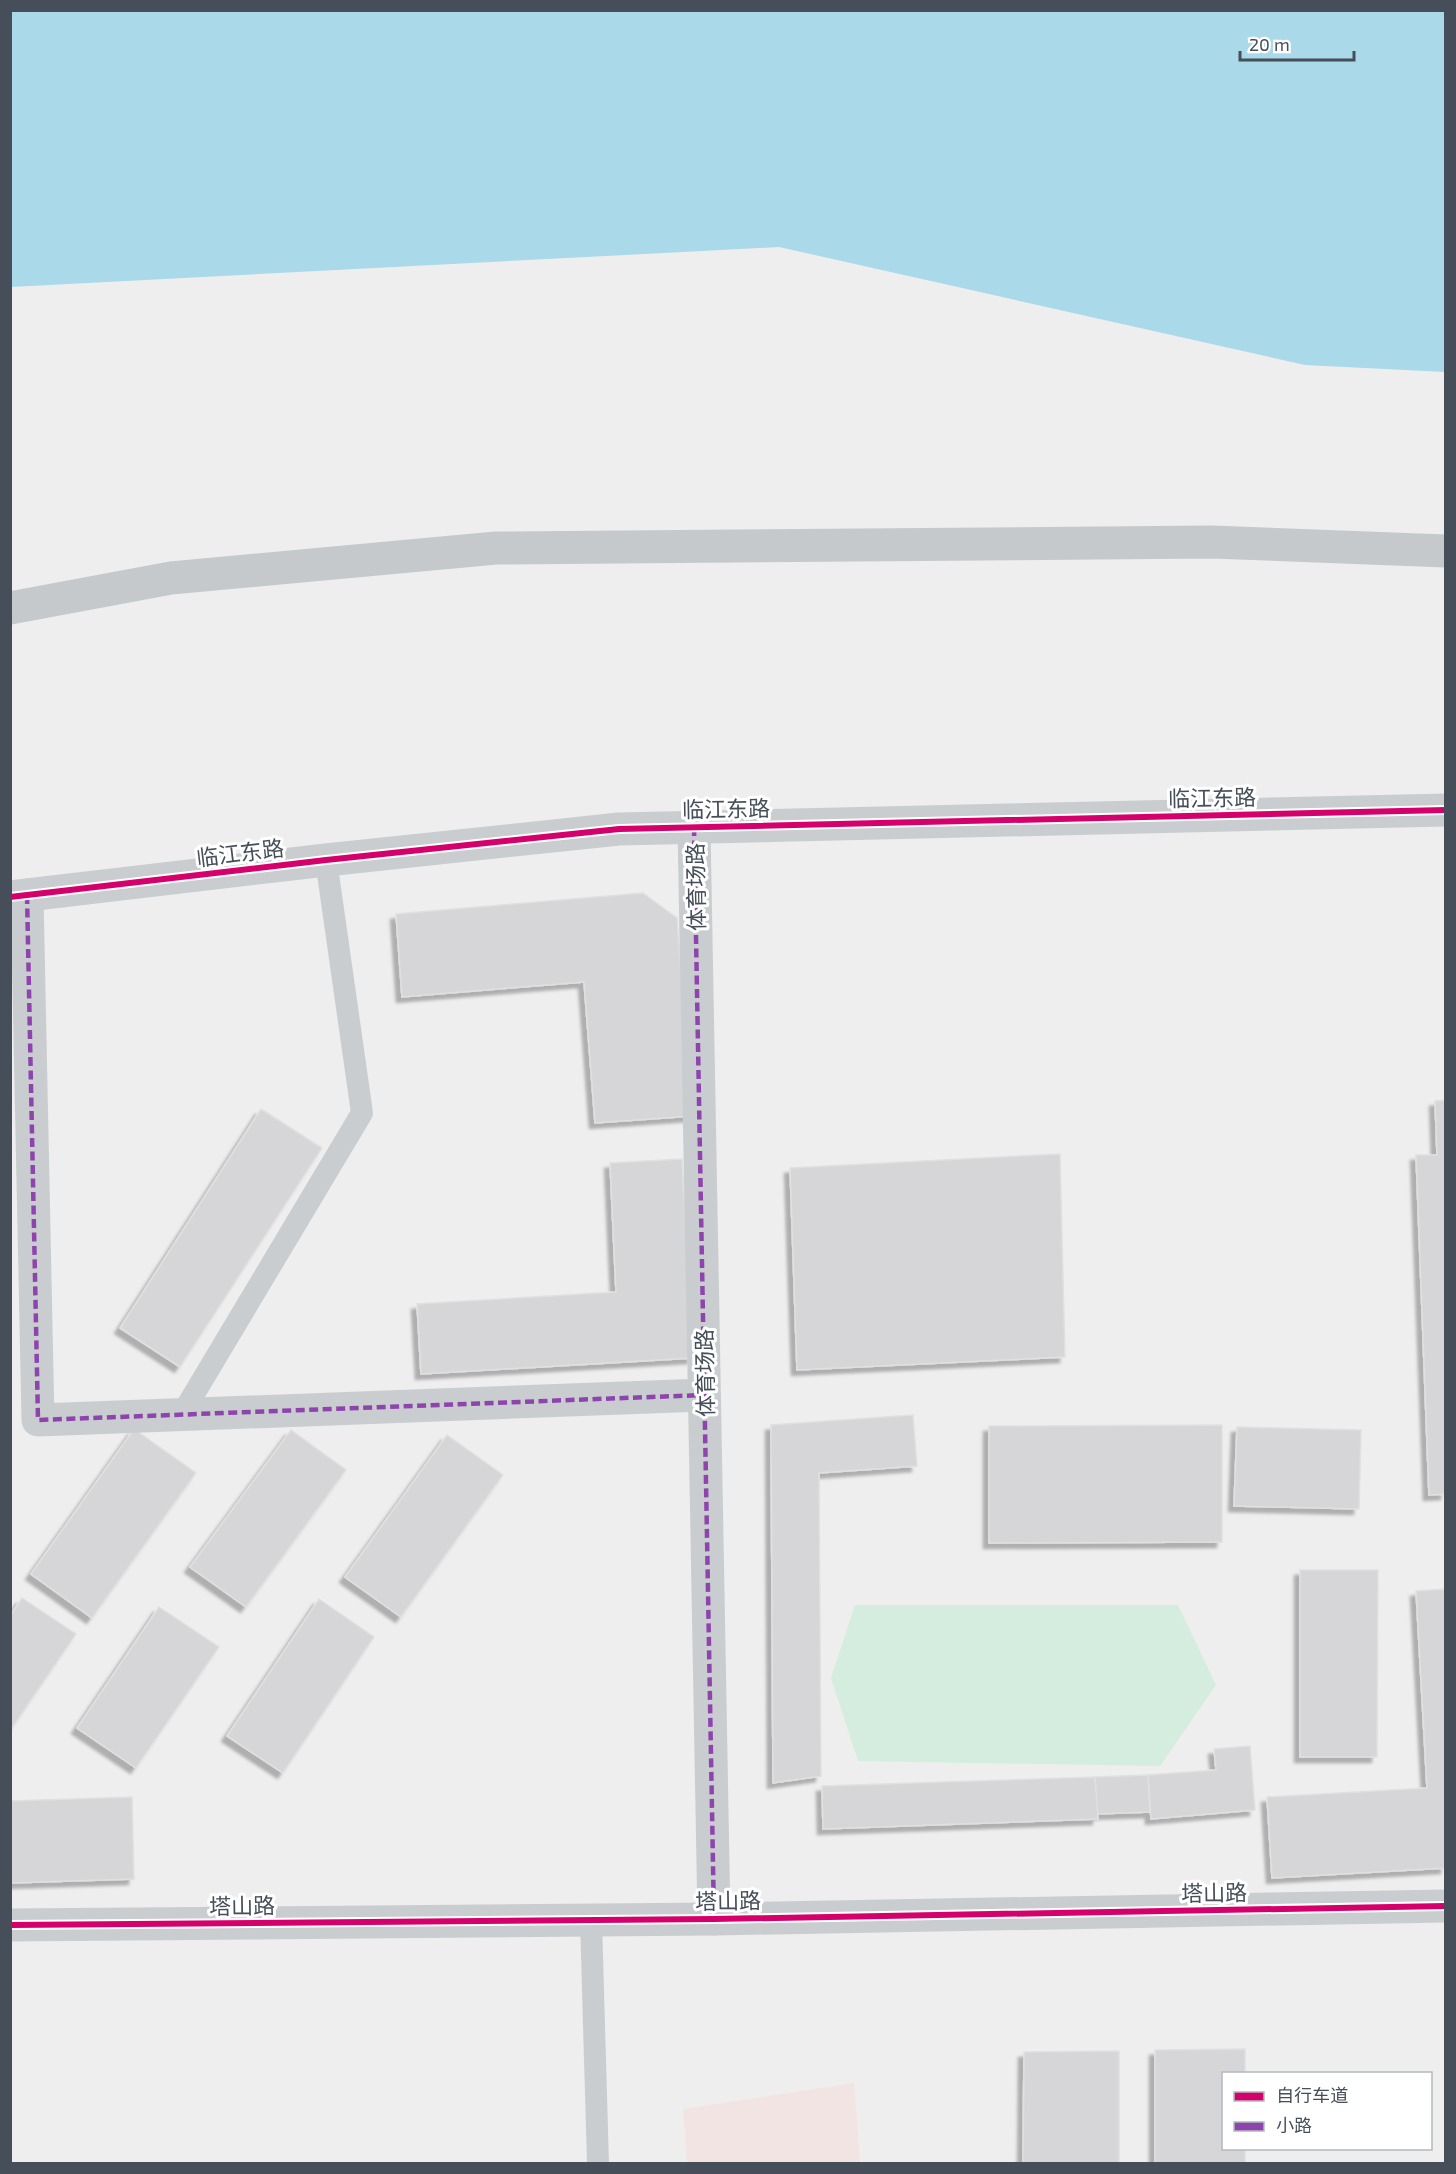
<svg xmlns="http://www.w3.org/2000/svg" width="1456" height="2174" font-family="'Exo 2','Noto Sans SC',sans-serif">
	<style>
		.medical { fill: #f1e4e2 }
		.green { fill: #d4edde }
		.water { fill: #aad9e9 }
		.building { fill: #d6d6d8; stroke: #e0e0e1; stroke-width: 1.5; filter: url(#shadow) }
		.lines { fill: none; stroke-linecap: round; stroke-linejoin: round }
		.service { stroke: #cacdcf; stroke-width: 22 }
		.minor { stroke: #cacdcf; stroke-width: 33 }
		.tertiary { stroke: #cacdcf; stroke-width: 33 }
		.primary { stroke: #c6c9cc; stroke-width: 33 }
		.quiet { stroke: #8e44ad; stroke-width: 4.5; stroke-dasharray: 9 4.5; stroke-linecap: butt }
		.cycleway-casing { stroke: #fff; stroke-width: 10 }
		.cycleway { stroke: #d6006c; stroke-width: 6 }
		.labels { text-anchor: middle; dominant-baseline: central; stroke-width: 6; stroke-linejoin: round; paint-order: stroke }
		.street-label { font-size: 22px; fill: #464f59; stroke: #fff }
	</style>
	<defs>
		<filter id="shadow"><feDropShadow dx="-5.5" dy="5.5" stdDeviation="1.5" flood-color="#0004"/></filter>
	</defs>
	<rect width="100%" height="100%" fill="#efeeee"/>
	<path class="medical" d="M854,2083L860,2163H687L683,2109Z"/>
	<path class="green" d="M855,1605H1178L1216,1685L1160,1766L858,1761L831,1678Z"/>
	<path class="water" d="M11,10L1445,11V372L1305,365L779,247L11,287Z"/>
	<g class="building">
		<path d="M643,893L677,918L692,1116L595,1123L584,982L402,997L396,914Z"/>
		<path d="M1446,1100V1494L1429,1495L1416,1155H1437L1435,1101Z"/>
		<path d="M261,1109L322,1148L180,1367L120,1328Z"/>
		<path d="M1060,1154L1065,1357L797,1370L790,1168Z"/>
		<path d="M682,1159L693,1358L421,1374L417,1304L616,1292L610,1163Z"/>
		<path d="M913,1415L917,1466L819,1473L821,1776L773,1783L771,1425Z"/>
		<path d="M1222,1425V1542L989,1543V1426Z"/>
		<path d="M1237,1427L1361,1430L1359,1509L1234,1506Z"/>
		<path d="M134,1429L196,1473L92,1618L31,1574Z"/>
		<path d="M291,1430L346,1470L246,1607L190,1567Z"/>
		<path d="M447,1435L503,1475L401,1617L345,1577Z"/>
		<path d="M1300,1570H1378L1377,1757H1300Z"/>
		<path d="M1446,1589V1868L1272,1878L1267,1797L1427,1788L1416,1591Z"/>
		<path d="M22,1598L76,1634L10,1731V1616Z"/>
		<path d="M319,1599L374,1637L283,1773L227,1736Z"/>
		<path d="M159,1607L219,1647L136,1768L77,1728Z"/>
		<path d="M1250,1746L1255,1810L1151,1819L1148,1775L1216,1770L1214,1749Z"/>
		<path d="M1148,1775L1150,1812L1096,1814L1095,1777Z"/>
		<path d="M1095,1777L1098,1819L823,1829L822,1786Z"/>
		<path d="M132,1797L134,1879L10,1883V1801Z"/>
		<path d="M1245,2049V2074H1224V2148H1245V2164H1155V2050Z"/>
		<path d="M1119,2051V2164H1023L1024,2052Z"/>
	</g>
	<g class="lines">
		<g class="service">
			<path d="M182,1414L362,1113L326,860"/>
			<path d="M591,1920L598,2164"/>
		</g>
		<g class="minor">
			<path d="M694,827L714,1919"/>
			<path d="M27,895L38,1420L704,1395"/>
			<path d="M10,1925L714,1919L1446,1906"/>
		</g>
		<path class="tertiary" d="M10,897L326,860L619,829L1446,810"/>
		<path class="primary" d="M10,608L171,578L496,548L1212,542L1446,551"/>
		<g class="quiet">
			<path d="M694,827L714,1919"/>
			<path d="M27,895L38,1420L704,1395"/>
		</g>
		<defs>
			<g id="cycleway">
				<path d="M10,897L326,860L619,829L1446,810"/>
				<path d="M10,1925L714,1919L1446,1906"/>
			</g>
		</defs>
		<use href="#cycleway" class="cycleway-casing"/>
		<use href="#cycleway" class="cycleway"/>
	</g>
	<g class="labels">
		<g class="street-label">
			<text transform="translate(1212 797) rotate(-1)">临江东路</text>
			<text transform="translate(726 808) rotate(-1)">临江东路</text>
			<text transform="translate(240 852) rotate(-7)">临江东路</text>
			<text transform="translate(695 887) rotate(-91)">体育场路</text>
			<text transform="translate(704 1373) rotate(-91)">体育场路</text>
			<text transform="translate(1214 1892) rotate(-1)">塔山路</text>
			<text transform="translate(728 1900) rotate(-1)">塔山路</text>
			<text transform="translate(242 1905) rotate(-1)">塔山路</text>
		</g>
	</g>
	<rect width="1456" height="2174" fill="none" stroke="#464f59" stroke-width="24"/>
	<rect x="1222" y="2072" width="210" height="78" fill="#ffffff" stroke="#b5b9bd" stroke-width="1.5"/>
	<rect x="1234" y="2092" width="30" height="9" fill="#d6006c" stroke="#b5b9bd" stroke-width="1.5"/>
	<text x="1276" y="2102" font-size="18" fill="#464f59">自行车道</text>
	<rect x="1234" y="2122" width="30" height="9" fill="#8e44ad" stroke="#b5b9bd" stroke-width="1.5"/>
	<text x="1276" y="2132" font-size="18" fill="#464f59">小路</text>
	<path d="M1240 51v9h114v-9" fill="none" stroke="#464f59" stroke-width="3"/>
	<text x="1249" y="51" font-size="18" fill="#464f59" stroke="#ffffff" stroke-width="4.5" paint-order="stroke">20 m</text>
</svg>
